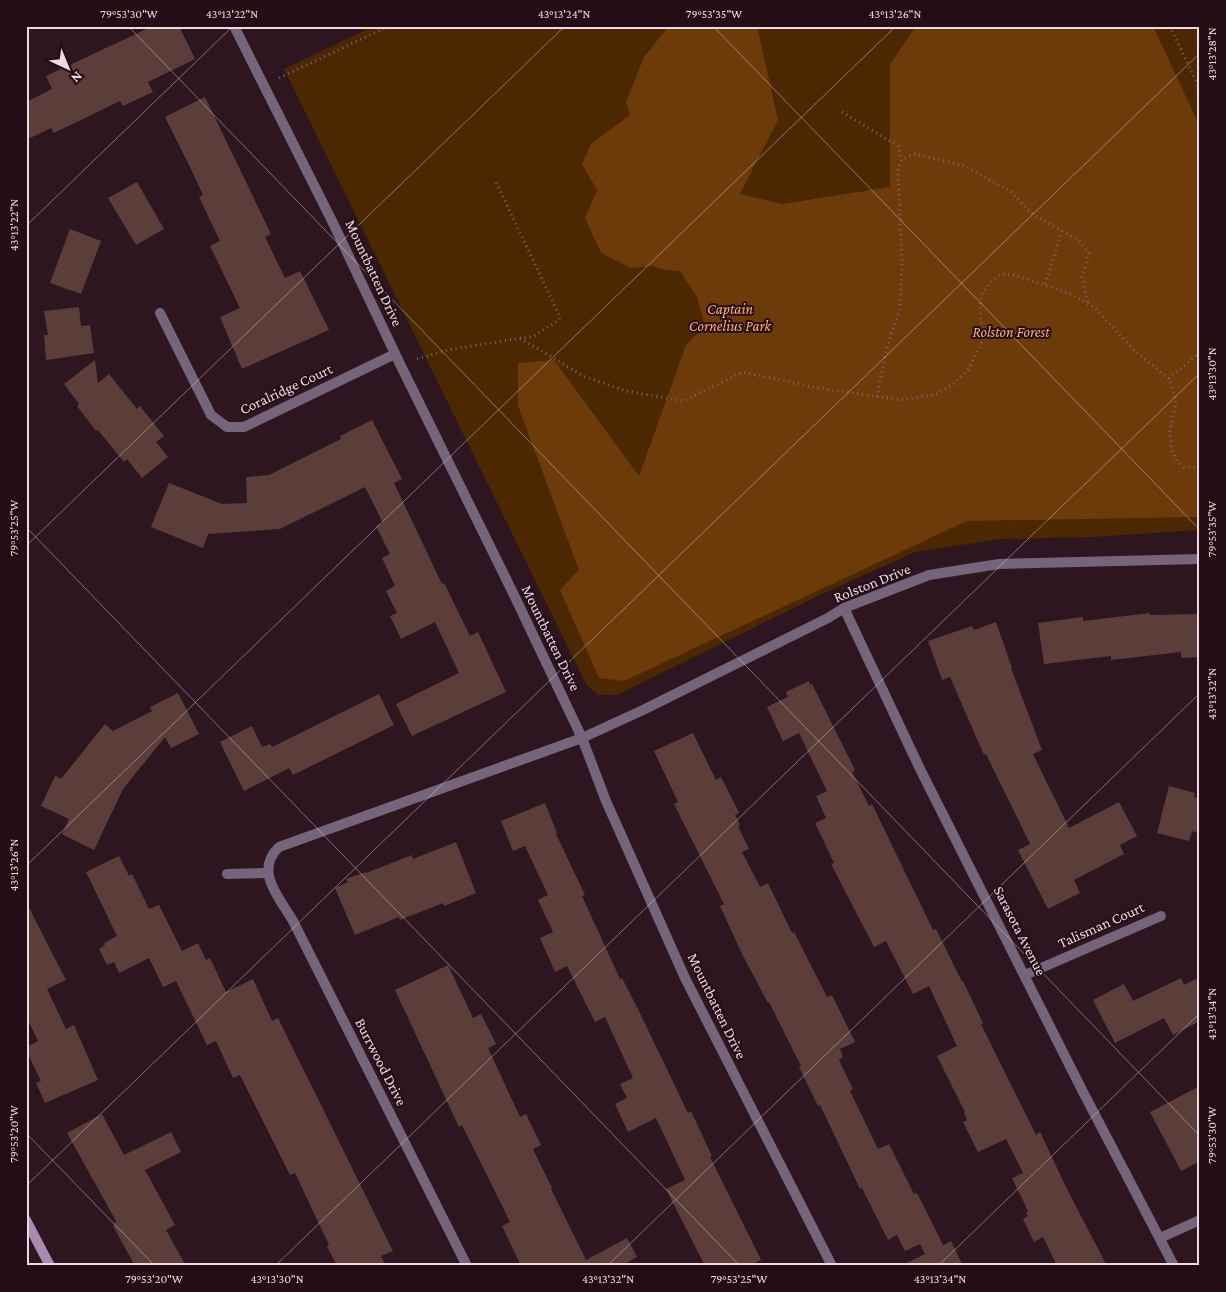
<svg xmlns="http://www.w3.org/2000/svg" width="1226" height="1292" font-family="'Crimson Pro',serif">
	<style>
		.green { fill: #4b2702 }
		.forest { fill: #6c3b09 }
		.building { fill: #5b3e3a }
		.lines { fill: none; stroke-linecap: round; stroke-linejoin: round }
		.path { stroke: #7b666e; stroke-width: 3; stroke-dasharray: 1 4; stroke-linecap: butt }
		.street { stroke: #76647a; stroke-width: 10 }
		.secondary { stroke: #a88bae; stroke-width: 10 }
		.ticks { fill: none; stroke: #ebdae0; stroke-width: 1; stroke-opacity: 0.45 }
		.labels { text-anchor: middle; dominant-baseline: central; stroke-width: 4; stroke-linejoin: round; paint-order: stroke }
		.street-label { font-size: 15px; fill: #ebdae0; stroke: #240d17 }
		.park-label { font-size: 15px; font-style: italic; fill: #feb172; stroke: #240d17 }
		.neatline { fill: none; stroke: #ebdae0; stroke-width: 2 }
		.ticks-label { font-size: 12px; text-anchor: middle; fill: #ebdae0 }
	</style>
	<rect width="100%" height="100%" fill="#2e1620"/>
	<path class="green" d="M374,26H1200V530L1092,537L1000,539L915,552L824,593L617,695H598L586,684L284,69Z"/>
	<path class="forest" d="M669,26H757L778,120L740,194L782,204L890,187V64L916,26H1153L1200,127V517L967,521L624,681L599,678L560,590L579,570L518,406V363L554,360L639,476L686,345L705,326L697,297L680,271L664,270L653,266L631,268L601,253L585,218L597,190L582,164L591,144L630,115L626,102L644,57Z"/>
	<g class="building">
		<path d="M153,26H179L195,59L148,82L153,92L123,106L120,101L54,133L51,128L26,140V102L52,89L46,76Z"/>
		<path d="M205,97L271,234L265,237L285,278L300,271L329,330L242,369L220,317L240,308L210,246L220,241L199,197L203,195L191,169L165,117Z"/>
		<path d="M137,182L164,229L136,245L108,198Z"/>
		<path d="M70,229L101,241L81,294L50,283Z"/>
		<path d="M79,307L81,326L90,325L94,353L46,360L44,335H48L44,311Z"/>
		<path d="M95,360L98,383L109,374L137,409L140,406L164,436L156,442L168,457L142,478L127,459L124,462L98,430L96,431L77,406L79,404L64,384Z"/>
		<path d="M372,420L402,479L394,483L442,584L444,583L470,636L478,632L506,692L412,736L396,704L459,673L435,622L401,639L390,616L397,613L386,591L395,586L382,558L390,554L376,526L383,523L365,487L280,529L208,534L203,548L151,527L169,483L222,504L247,503L246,477L269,475L341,439L340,436Z"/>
		<path d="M1150,613V615L1200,614V657L1181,658V652L1111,660V656L1044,664L1038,623L1083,617V621Z"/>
		<path d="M996,622L1012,668H1011L1042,750L1033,754L1069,828L1119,802L1137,836L1120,845L1124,854L1074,880L1080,893L1048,909L1018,850L1030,844L986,754L984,755L950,677L942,680L928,641L972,626L974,630Z"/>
		<path d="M809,681L810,685L812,684L855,770L852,772L869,806L872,804L933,930L936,929L962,982L963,981L983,1023L981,1024L1036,1135L1040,1132L1068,1191L1107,1266H1057L1043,1237L1034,1242L1023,1219L1028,1216L1026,1213L1028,1211L1012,1178L1023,1173L1006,1139L978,1152L963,1122L967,1120L964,1113L965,1112L937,1056L957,1046L929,986L913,994L886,941L874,947L831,864L834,863L815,823L826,818L816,796L827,791L799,733L783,741L767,707L788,697L786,692Z"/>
		<path d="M178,693L199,734L171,748L165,737L123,789L94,850L62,834L69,819L41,806L55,776L61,779L105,724L113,731L152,711L150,707Z"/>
		<path d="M379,694L394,725L293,775L289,768L244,791L220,742L252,726L262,747L270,744L272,747Z"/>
		<path d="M693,733L716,780L721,777L739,813L735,815L740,825L738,826L749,849L742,852L760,887L768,883L792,933L794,932L827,997L832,995L855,1042L840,1049L843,1057L839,1060L853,1089L850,1091L878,1149L889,1144L914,1194L917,1193L943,1245L951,1241L963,1266H900L925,1254L920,1244L905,1251L897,1235L888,1240L862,1188L860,1189L851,1170L820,1105L818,1106L799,1067L801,1066L769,1002L768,1003L741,952L720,906L724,904L674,804L678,802L654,751Z"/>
		<path d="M1169,786L1195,793L1194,797L1200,799V834L1192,831L1189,841L1157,833Z"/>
		<path d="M545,803L557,833L556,834L585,895L582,896L620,979L622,978L638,1009L688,1113L691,1111L712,1156L710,1157L761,1260L749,1266H705L666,1189L685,1180L656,1118L628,1132L615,1104L627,1098L620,1084L633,1078L605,1017L595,1022L567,966L555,972L540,938L553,932L538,900L548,895L525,846L513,851L501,821Z"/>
		<path d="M456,842L476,893L444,906L443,903L400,920L399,917L355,935L335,888L348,882L346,879L366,872V873L412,855L413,859Z"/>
		<path d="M119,856L129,876L132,874L149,909L159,905L182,951L198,943L206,960L210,958L226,992L253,979L272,1021L278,1018L393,1251L381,1256L386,1266H337L327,1246L329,1245L295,1173L290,1175L240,1075L233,1078L216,1041L207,1045L176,981L163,987L149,958L119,973L114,962L107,965L99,949L105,945L104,943L117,936L86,872Z"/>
		<path d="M26,902L66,980L47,989L66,1029L74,1025L98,1080L45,1103L36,1083L41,1081L26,1050V1047L38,1041L26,1016Z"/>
		<path d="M448,965L473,1018L481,1014L496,1044L488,1048L520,1117L526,1114L541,1145L533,1149L552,1188L551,1189L586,1260L627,1238L637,1257L621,1266H521L502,1226L510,1222L462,1125L459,1127L395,990Z"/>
		<path d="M1200,977V1021L1173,1035L1164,1018L1115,1043L1093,1000L1124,984L1133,1001L1181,978L1184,985Z"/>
		<path d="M1200,1086V1161L1181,1171L1150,1112Z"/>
		<path d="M102,1114L124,1155L171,1132L181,1152L145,1170L175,1225L166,1230L186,1266H135L113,1226L116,1221L67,1133Z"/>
	</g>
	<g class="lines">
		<g class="path">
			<path d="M1170,26L1200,90"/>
			<path d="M279,78L389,26"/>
			<path d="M842,112L898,146L902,159"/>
			<path d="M1045,284L1062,231"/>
			<path d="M520,338L583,376L626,391L683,401L743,372L818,388L902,400L937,394L953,384L968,370L983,340L980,311L981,296L990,283L1001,274L1014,275L1069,293L1095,308L1134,350L1169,379L1176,400L1170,431L1172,450L1177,461L1184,467H1200"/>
			<path d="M417,359L448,350L534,336L559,320L560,317L495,180"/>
			<path d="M1169,379L1200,352"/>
			<path d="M877,397L887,347L900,309L902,266L898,170L902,159L915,154L965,166L1011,192L1031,213L1078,240L1089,253L1082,277L1088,304"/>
		</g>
		<g class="street">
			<path d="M234,26L333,223L400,364L514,595L582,738L606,801L685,978L832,1266"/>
			<path d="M160,313L211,415L227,427H244L395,354"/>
			<path d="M844,608L921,771L1082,1090L1174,1266"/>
			<path d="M227,874L268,873"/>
			<path d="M1025,975L1161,916"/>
			<path d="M1160,1238L1200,1220"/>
			<path d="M467,1266L293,921C279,897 254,871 279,847L582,738L643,710L828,618L844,608L929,575L999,564L1200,559"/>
		</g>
		<path class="secondary" d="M26,1220L50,1266"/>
	</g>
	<path class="ticks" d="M128,26L1200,1136M713,26L1200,530M26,226L233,26M26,527L740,1266M26,546L565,26M26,866L896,26M26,1133L155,1266M26,1186L1200,53M275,1266L1200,373M607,1266L1200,693M938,1266L1200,1013"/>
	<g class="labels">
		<g class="street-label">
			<text transform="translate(374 273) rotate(65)">Mountbatten Drive</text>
			<text transform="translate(286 389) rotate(-25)">Coralridge Court</text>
			<text transform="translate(872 583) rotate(-22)">Rolston Drive</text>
			<text transform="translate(551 638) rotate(64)">Mountbatten Drive</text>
			<text transform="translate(1101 925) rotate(-24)">Talisman Court</text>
			<text transform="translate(1020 931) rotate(63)">Sarasota Avenue</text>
			<text transform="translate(717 1006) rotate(64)">Mountbatten Drive</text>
			<text transform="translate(381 1062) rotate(63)">Burrwood Drive</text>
		</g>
		<g class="park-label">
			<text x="730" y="309">Captain<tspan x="730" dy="17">Cornelius Park</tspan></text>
			<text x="1011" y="332">Rolston Forest</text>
		</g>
	</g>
	<rect width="1226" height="1292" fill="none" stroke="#240d17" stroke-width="55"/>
	<g transform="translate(68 68) rotate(136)" stroke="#240d17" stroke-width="4" paint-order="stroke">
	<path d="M0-4L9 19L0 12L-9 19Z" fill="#ebdae0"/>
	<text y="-8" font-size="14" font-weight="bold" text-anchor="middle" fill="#ebdae0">N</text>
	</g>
	<rect x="28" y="28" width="1170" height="1236" class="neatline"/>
	<g class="ticks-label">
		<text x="129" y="18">79°53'30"W</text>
		<text x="232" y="18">43°13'22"N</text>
		<text x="564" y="18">43°13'24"N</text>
		<text x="714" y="18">79°53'35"W</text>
		<text x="895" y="18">43°13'26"N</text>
		<text transform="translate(1212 54) rotate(-90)" y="4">43°13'28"N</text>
		<text transform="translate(14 225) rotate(-90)" y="4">43°13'22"N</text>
		<text transform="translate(1212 374) rotate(-90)" y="4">43°13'30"N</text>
		<text transform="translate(14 528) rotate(-90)" y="4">79°53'25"W</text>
		<text transform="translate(1212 529) rotate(-90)" y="4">79°53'35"W</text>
		<text transform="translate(1212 694) rotate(-90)" y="4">43°13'32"N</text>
		<text transform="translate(14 865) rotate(-90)" y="4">43°13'26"N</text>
		<text transform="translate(1212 1014) rotate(-90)" y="4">43°13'34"N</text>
		<text transform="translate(14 1134) rotate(-90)" y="4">79°53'20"W</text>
		<text transform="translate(1212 1135) rotate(-90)" y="4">79°53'30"W</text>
		<text x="154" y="1283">79°53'20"W</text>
		<text x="277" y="1283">43°13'30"N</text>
		<text x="608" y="1283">43°13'32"N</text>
		<text x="739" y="1283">79°53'25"W</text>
		<text x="940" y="1283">43°13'34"N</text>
	</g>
</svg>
